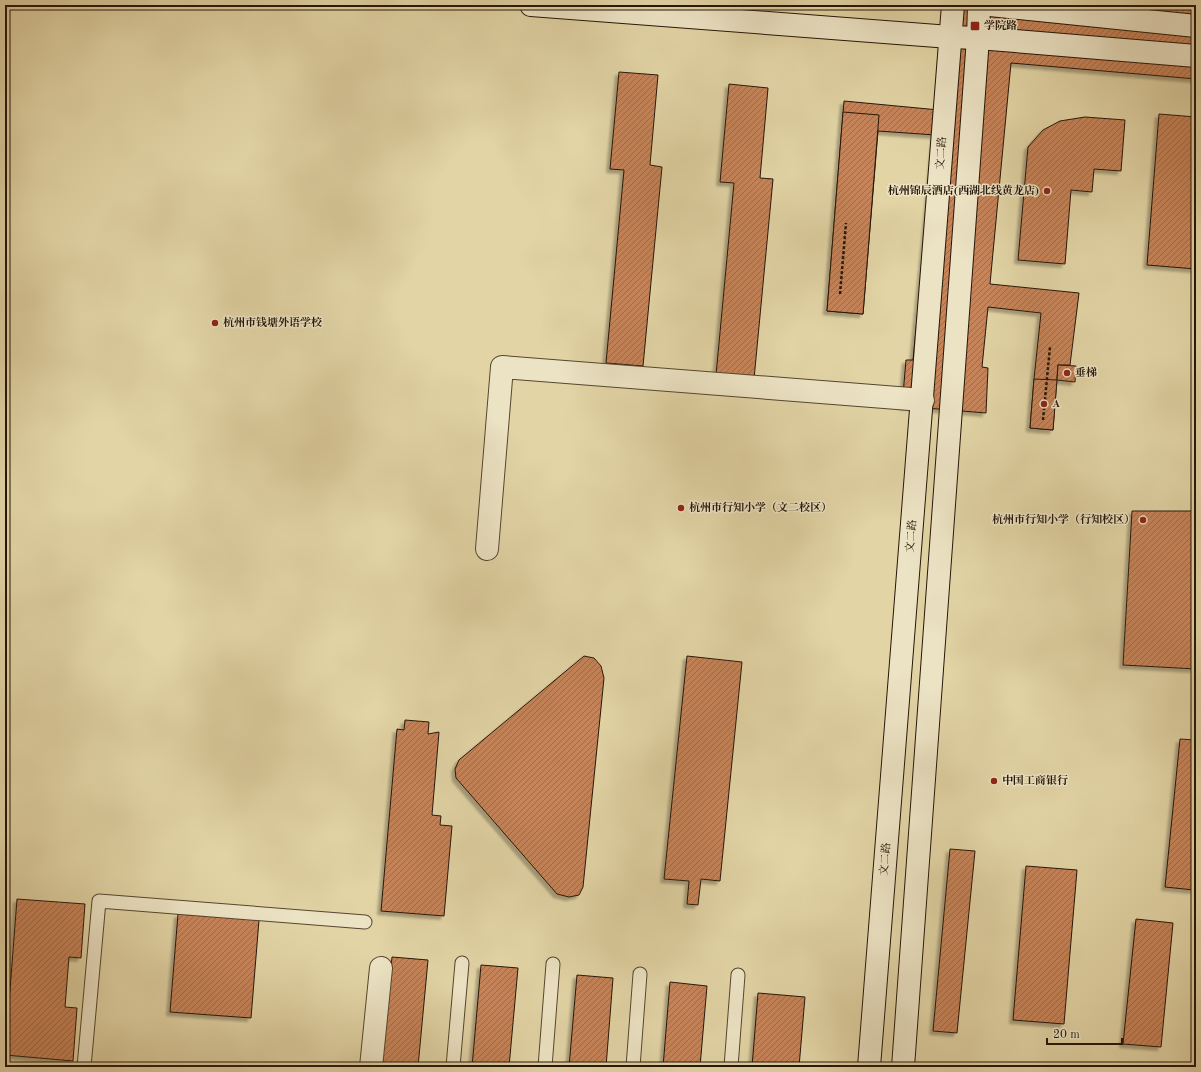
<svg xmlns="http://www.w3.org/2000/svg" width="1201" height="1072" font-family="'Old Standard TT','Noto Serif SC',serif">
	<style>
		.building { fill: url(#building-hatch); stroke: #261608; filter: url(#shadow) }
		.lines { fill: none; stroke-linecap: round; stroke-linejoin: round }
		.service-casing { stroke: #55462f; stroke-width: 15 }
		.minor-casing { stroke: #55462f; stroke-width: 24 }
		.secondary-casing { stroke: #261608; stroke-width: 24 }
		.path { stroke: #261608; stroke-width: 2.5; stroke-dasharray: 3 2; stroke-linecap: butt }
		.service { stroke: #ece3c4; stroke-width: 13 }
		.minor { stroke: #ece3c4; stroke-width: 22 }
		.secondary { stroke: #ece3c4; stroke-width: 22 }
		.poi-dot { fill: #8f2418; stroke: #ece3c4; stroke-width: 1.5 }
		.labels { text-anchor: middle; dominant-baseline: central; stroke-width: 3; stroke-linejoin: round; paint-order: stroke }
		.poi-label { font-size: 11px; font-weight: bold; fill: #261608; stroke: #ece3c4; text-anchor: start }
		.street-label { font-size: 11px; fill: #261608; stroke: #ece3c4 }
	</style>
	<defs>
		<pattern id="building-hatch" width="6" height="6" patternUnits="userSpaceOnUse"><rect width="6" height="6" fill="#c6845a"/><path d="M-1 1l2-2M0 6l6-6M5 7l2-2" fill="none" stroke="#a16b48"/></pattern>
		<filter id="shadow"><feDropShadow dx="-3.5" dy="3.5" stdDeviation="1" flood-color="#0004"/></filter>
	</defs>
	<rect width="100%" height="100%" fill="#e2d4a5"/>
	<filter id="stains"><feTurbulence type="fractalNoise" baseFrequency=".005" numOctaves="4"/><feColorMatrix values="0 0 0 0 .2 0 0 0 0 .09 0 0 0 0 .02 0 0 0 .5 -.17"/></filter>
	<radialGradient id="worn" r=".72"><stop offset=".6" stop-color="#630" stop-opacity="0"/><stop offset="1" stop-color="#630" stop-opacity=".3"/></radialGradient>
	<g class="building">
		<path d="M947,5H1196V79L1011,63L990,284L1079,293L1070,365H1058L1053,430L1030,428L1034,379L1041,313L988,307L982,367L988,368L986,413L902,406L906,360H913L935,135L878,131L863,314L827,311L844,101L939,110Z"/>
		<path d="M619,72L658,75L650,165L662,167L643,366L606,363L624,170L610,169Z"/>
		<path d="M729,84L768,88L760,178L773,179L754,379L716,375L734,183L720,182Z"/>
		<path d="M843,112L879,115L863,314L827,311Z"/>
		<path d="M1159,114L1196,117V269L1147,265Z"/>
		<path d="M1085,117L1125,120L1121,171L1094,169L1092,192L1071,190L1065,264L1018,260L1028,147L1043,130L1060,121Z"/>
		<path d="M1058,365L1076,366L1075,382L1057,380Z"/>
		<path d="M1034,379L1057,380L1053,430L1030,428Z"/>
		<path d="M1132,511H1196V669L1123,665Z"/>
		<path d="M584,656L594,658L601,666L604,678L583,887L579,895L569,897L557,894L456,778L455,769L459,760Z"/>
		<path d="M687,656L742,662L720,881L701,879L698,905L687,904L689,881L664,879Z"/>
		<path d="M405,720L429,722L428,734L439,732L432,815L441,816L440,825L452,826L444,916L381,911L397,729L404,730Z"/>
		<path d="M1180,739L1196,740V870L1194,890L1165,887Z"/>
		<path d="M950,849L975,851L957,1033L933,1031Z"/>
		<path d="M1026,866L1077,870L1064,1024L1013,1020Z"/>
		<path d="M17,899L85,904L81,958L69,957L65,1007L77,1008L73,1061L5,1055Z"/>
		<path d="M178,914L259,920L251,1018L170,1012Z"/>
		<path d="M1136,919L1173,923L1161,1047L1123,1044Z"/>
		<path d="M392,957L428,960L418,1067H382Z"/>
		<path d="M481,965L518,968L509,1067H472Z"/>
		<path d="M577,975L613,978L606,1067H569Z"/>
		<path d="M670,982L707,986L700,1067H663Z"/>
		<path d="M758,993L805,997L799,1067H752Z"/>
	</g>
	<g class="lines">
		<defs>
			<g id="service">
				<path d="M84,1067L99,901L365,922"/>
				<path d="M453,1067L462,963"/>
				<path d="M545,1067L553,964"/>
				<path d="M633,1067L640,974"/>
				<path d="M731,1067L738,975"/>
			</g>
			<g id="minor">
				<path d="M487,549L502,367L923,400"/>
				<path d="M371,1067L381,968"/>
			</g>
			<g id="secondary">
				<path d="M531,5L950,37L978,38L1196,56"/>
				<path d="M990,5L1196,26"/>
				<path d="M869,1067L953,5"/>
				<path d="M903,1067L978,38L979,5"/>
			</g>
		</defs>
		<use href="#service" class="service-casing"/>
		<use href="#minor" class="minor-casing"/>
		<use href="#secondary" class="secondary-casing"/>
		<g class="path">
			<path d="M840,294L846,223"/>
			<path d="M1043,420L1050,347"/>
		</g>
		<use href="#service" class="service"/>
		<use href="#minor" class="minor"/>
		<use href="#secondary" class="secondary"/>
	</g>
	<g class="poi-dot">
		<rect x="970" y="21" width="10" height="10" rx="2"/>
		<circle cx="1047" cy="191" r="4"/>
		<circle cx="215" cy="323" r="4"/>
		<circle cx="1067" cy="373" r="4"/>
		<circle cx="1044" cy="404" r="4"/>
		<circle cx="681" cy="508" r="4"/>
		<circle cx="1143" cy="520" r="4"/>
		<circle cx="994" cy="781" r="4"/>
	</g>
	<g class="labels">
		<g class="poi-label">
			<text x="984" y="26">学院路</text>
			<text x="1039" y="191" text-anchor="end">杭州锦辰酒店(西湖北线黄龙店)</text>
			<text x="223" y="323">杭州市钱塘外语学校</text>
			<text x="1075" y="373">垂梯</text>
			<text x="1052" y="404">A</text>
			<text x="689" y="508">杭州市行知小学（文二校区）</text>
			<text x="1135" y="520" text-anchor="end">杭州市行知小学（行知校区）</text>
			<text x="1002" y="781">中国工商银行</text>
		</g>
		<g class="street-label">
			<text transform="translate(942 153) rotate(-86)">文二路</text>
			<text transform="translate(912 536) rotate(-85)">文二路</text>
			<text transform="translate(886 859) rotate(-85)">文二路</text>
		</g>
	</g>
	<rect width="1201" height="1072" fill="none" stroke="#e2d4a5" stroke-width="20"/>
	<rect x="6" y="6" width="1189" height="1060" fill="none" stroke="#261608" stroke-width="2"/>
	<rect x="10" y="10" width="1181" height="1052" fill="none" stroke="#261608"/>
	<path d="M1047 1038v6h75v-6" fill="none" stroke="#261608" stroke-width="2"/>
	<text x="1053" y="1038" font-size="12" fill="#261608" stroke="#ece3c4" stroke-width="3" paint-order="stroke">20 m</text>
	<rect width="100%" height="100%" filter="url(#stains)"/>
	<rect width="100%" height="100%" fill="url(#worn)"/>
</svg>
